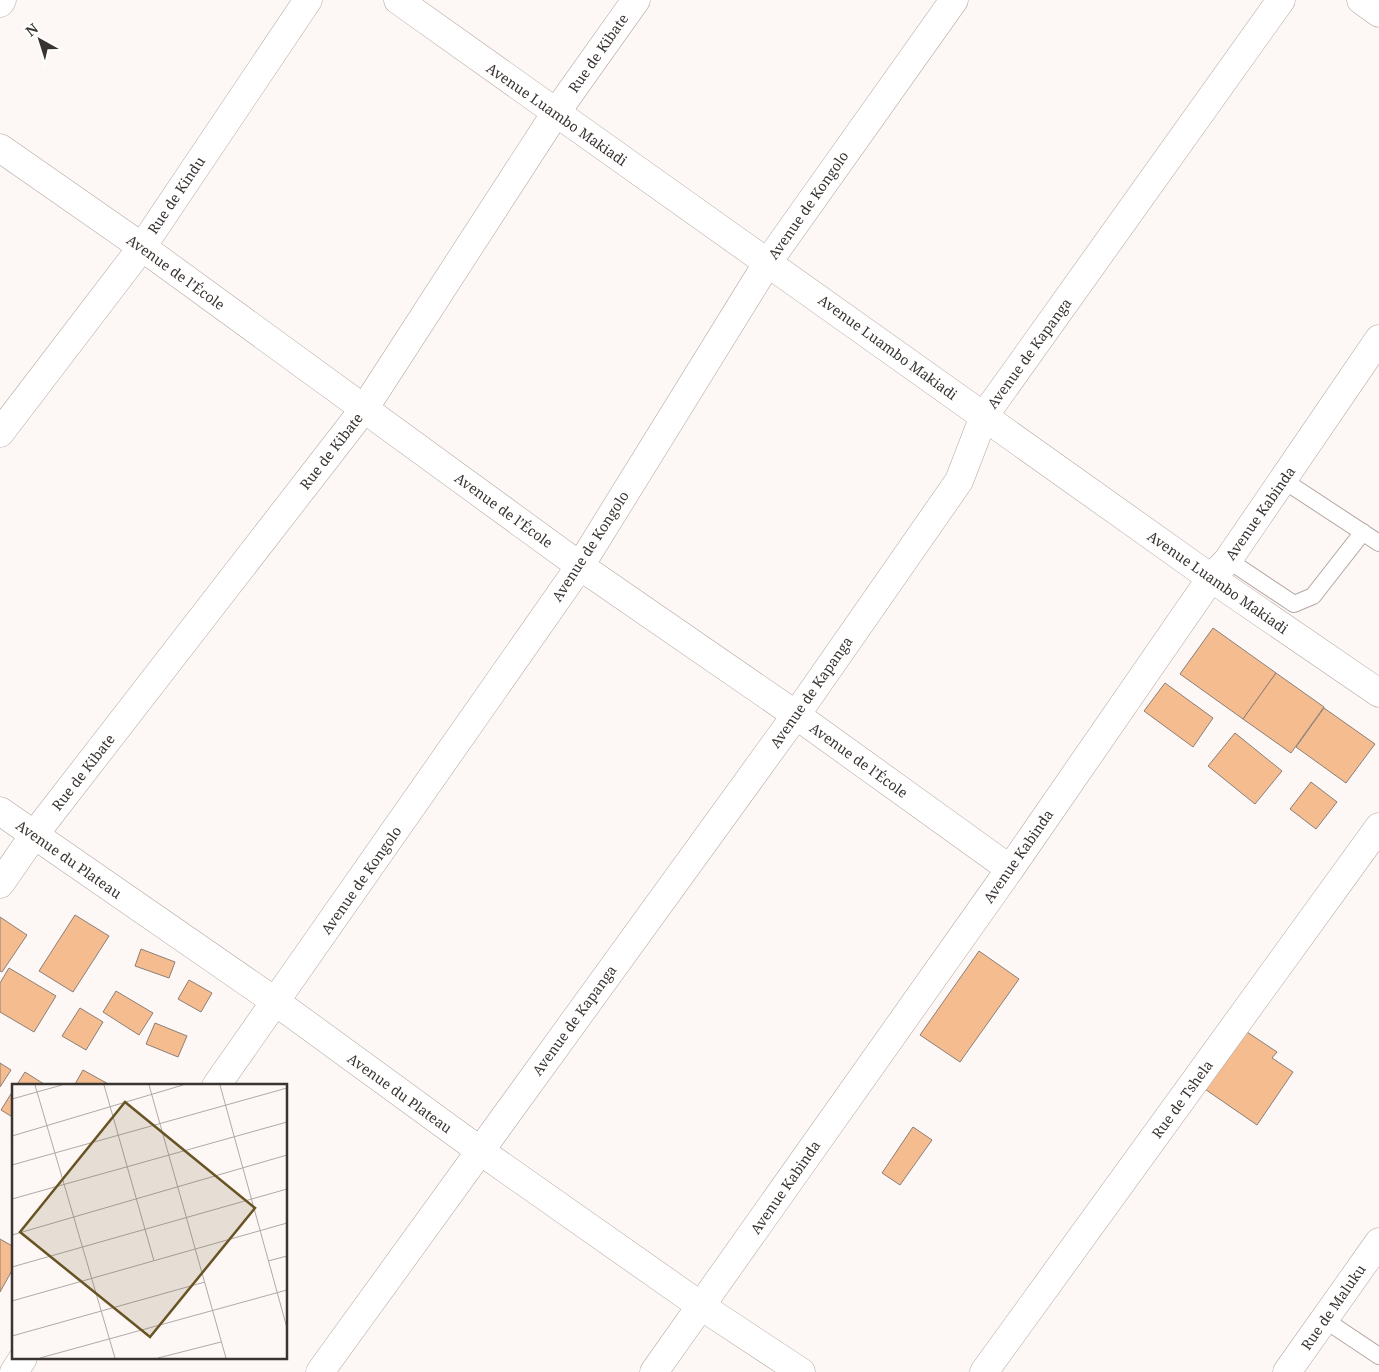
<svg xmlns="http://www.w3.org/2000/svg" width="1379" height="1372" font-family="'Noto Serif',serif">
	<style>
		.building { fill: #f5bc8f; stroke: #8b7f77 }
		.lines { fill: none; stroke-linecap: round; stroke-linejoin: round }
		.lane-casing { stroke: #b4a6a0; stroke-width: 18 }
		.street-casing { stroke: #b4a6a0; stroke-width: 29 }
		.secondary-casing { stroke: #b4a6a0; stroke-width: 29 }
		.lane { stroke: #fff; stroke-width: 16 }
		.street { stroke: #fff; stroke-width: 28 }
		.secondary { stroke: #fff; stroke-width: 28 }
		.labels { text-anchor: middle; dominant-baseline: central; stroke-width: 4; stroke-linejoin: round; paint-order: stroke }
		.street-label { font-size: 14px; fill: #3a3431; stroke: #fff }
		.inset-road { fill: none; stroke: #afa9a7; stroke-width: 1 }
		.view { fill: #685322; fill-opacity: 0.15; stroke: #685322; stroke-width: 2.5 }
		.inset-edge { fill: none; stroke: #3a3431; stroke-width: 2.5 }
	</style>
	<rect width="100%" height="100%" fill="#fdf7f5"/>
	<g class="building">
		<path d="M1213,628L1276,673L1243,719L1180,674Z"/>
		<path d="M1276,673L1324,707L1291,753L1243,719Z"/>
		<path d="M1165,683L1213,718L1193,747L1144,711Z"/>
		<path d="M1324,708L1375,744L1346,783L1296,747Z"/>
		<path d="M1235,733L1282,771L1255,804L1208,766Z"/>
		<path d="M1311,782L1337,802L1316,829L1290,809Z"/>
		<path d="M75,915L109,936L73,992L39,971Z"/>
		<path d="M0,917L27,935L2,972L0,971Z"/>
		<path d="M141,949L175,962L169,978L135,966Z"/>
		<path d="M979,951L1019,979L960,1062L920,1035Z"/>
		<path d="M9,968L56,996L34,1032L0,1012V983Z"/>
		<path d="M189,980L212,993L201,1012L178,999Z"/>
		<path d="M116,991L153,1013L139,1035L103,1012Z"/>
		<path d="M80,1008L103,1022L86,1050L62,1036Z"/>
		<path d="M155,1023L187,1036L178,1057L146,1044Z"/>
		<path d="M1238,1026L1277,1052L1272,1058L1293,1072L1257,1125L1199,1085Z"/>
		<path d="M0,1063L11,1070L0,1087Z"/>
		<path d="M83,1070L112,1086H74Z"/>
		<path d="M25,1072L47,1086H16Z"/>
		<path d="M14,1089V1118L1,1110Z"/>
		<path d="M913,1127L932,1140L900,1185L882,1173Z"/>
		<path d="M0,1239L14,1247V1267L0,1292Z"/>
	</g>
	<g class="lines">
		<defs>
			<g id="lane">
				<path d="M1283,480L1379,543"/>
				<path d="M1228,560L1294,604L1313,596L1363,532"/>
				<path d="M1325,1320L1379,1356"/>
			</g>
			<g id="street">
				<path d="M1361,0L1379,13"/>
				<path d="M0,3L2,0"/>
				<path d="M0,148L142,247L580,566L796,715L1010,869"/>
				<path d="M0,433L142,247L308,0"/>
				<path d="M0,811L276,1002L479,1150L701,1306L801,1372"/>
				<path d="M0,884L34,835L364,409L555,114L636,0"/>
				<path d="M216,1086L580,566L768,262L954,0"/>
				<path d="M14,1372L23,1358"/>
				<path d="M320,1372L796,715L959,481L984,416L1281,0"/>
				<path d="M984,1372L1379,827"/>
				<path d="M1287,1372L1379,1242"/>
			</g>
			<g id="secondary">
				<path d="M398,0L1211,578L1379,693"/>
				<path d="M654,1372L1010,869L1211,578L1228,560L1379,339"/>
			</g>
		</defs>
		<use href="#lane" class="lane-casing"/>
		<use href="#street" class="street-casing"/>
		<use href="#secondary" class="secondary-casing"/>
		<use href="#lane" class="lane"/>
		<use href="#street" class="street"/>
		<use href="#secondary" class="secondary"/>
	</g>
	<g class="labels">
		<g class="street-label">
			<text transform="translate(598 53) rotate(-55)">Rue de Kibate</text>
			<text transform="translate(557 114) rotate(35)">Avenue Luambo Makiadi</text>
			<text transform="translate(176 195) rotate(-56)">Rue de Kindu</text>
			<text transform="translate(808 205) rotate(-55)">Avenue de Kongolo</text>
			<text transform="translate(176 272) rotate(36)">Avenue de l’École</text>
			<text transform="translate(888 347) rotate(36)">Avenue Luambo Makiadi</text>
			<text transform="translate(1029 353) rotate(-54)">Avenue de Kapanga</text>
			<text transform="translate(331 451) rotate(-52)">Rue de Kibate</text>
			<text transform="translate(504 510) rotate(36)">Avenue de l’École</text>
			<text transform="translate(1260 513) rotate(-55)">Avenue Kabinda</text>
			<text transform="translate(590 546) rotate(-57)">Avenue de Kongolo</text>
			<text transform="translate(1218 582) rotate(35)">Avenue Luambo Makiadi</text>
			<text transform="translate(811 692) rotate(-55)">Avenue de Kapanga</text>
			<text transform="translate(859 760) rotate(36)">Avenue de l’École</text>
			<text transform="translate(83 772) rotate(-52)">Rue de Kibate</text>
			<text transform="translate(1018 856) rotate(-55)">Avenue Kabinda</text>
			<text transform="translate(69 859) rotate(35)">Avenue du Plateau</text>
			<text transform="translate(361 880) rotate(-55)">Avenue de Kongolo</text>
			<text transform="translate(574 1020) rotate(-54)">Avenue de Kapanga</text>
			<text transform="translate(400 1093) rotate(36)">Avenue du Plateau</text>
			<text transform="translate(1182 1099) rotate(-54)">Rue de Tshela</text>
			<text transform="translate(785 1187) rotate(-55)">Avenue Kabinda</text>
			<text transform="translate(1333 1307) rotate(-55)">Rue de Maluku</text>
		</g>
	</g>
	<g transform="translate(12 1084)">
		<rect width="275" height="275" fill="#fdf7f5"/>
		<path class="inset-road" d="M23,1L103,274M92,1L142,177M137,1L214,274M208,1L275,244M0,15L50,1M0,52L171,1M0,81L275,4M0,115L275,38M0,151L275,71M256,177L275,172M0,183L275,105M0,217L275,139M0,252L193,198M28,274L275,206M146,274L209,258"/>
		<path class="view" d="M113,18L243,124L138,253L8,148Z"/>
		<rect width="275" height="275" class="inset-edge"/>
	</g>
	<g transform="translate(40 40) rotate(321)" stroke="#ffffff" stroke-width="4" paint-order="stroke">
	<path d="M0-4L9 19L0 12L-9 19Z" fill="#3a3431"/>
	<text y="-8" font-size="14" font-weight="bold" text-anchor="middle" fill="#3a3431">N</text>
	</g>
</svg>
